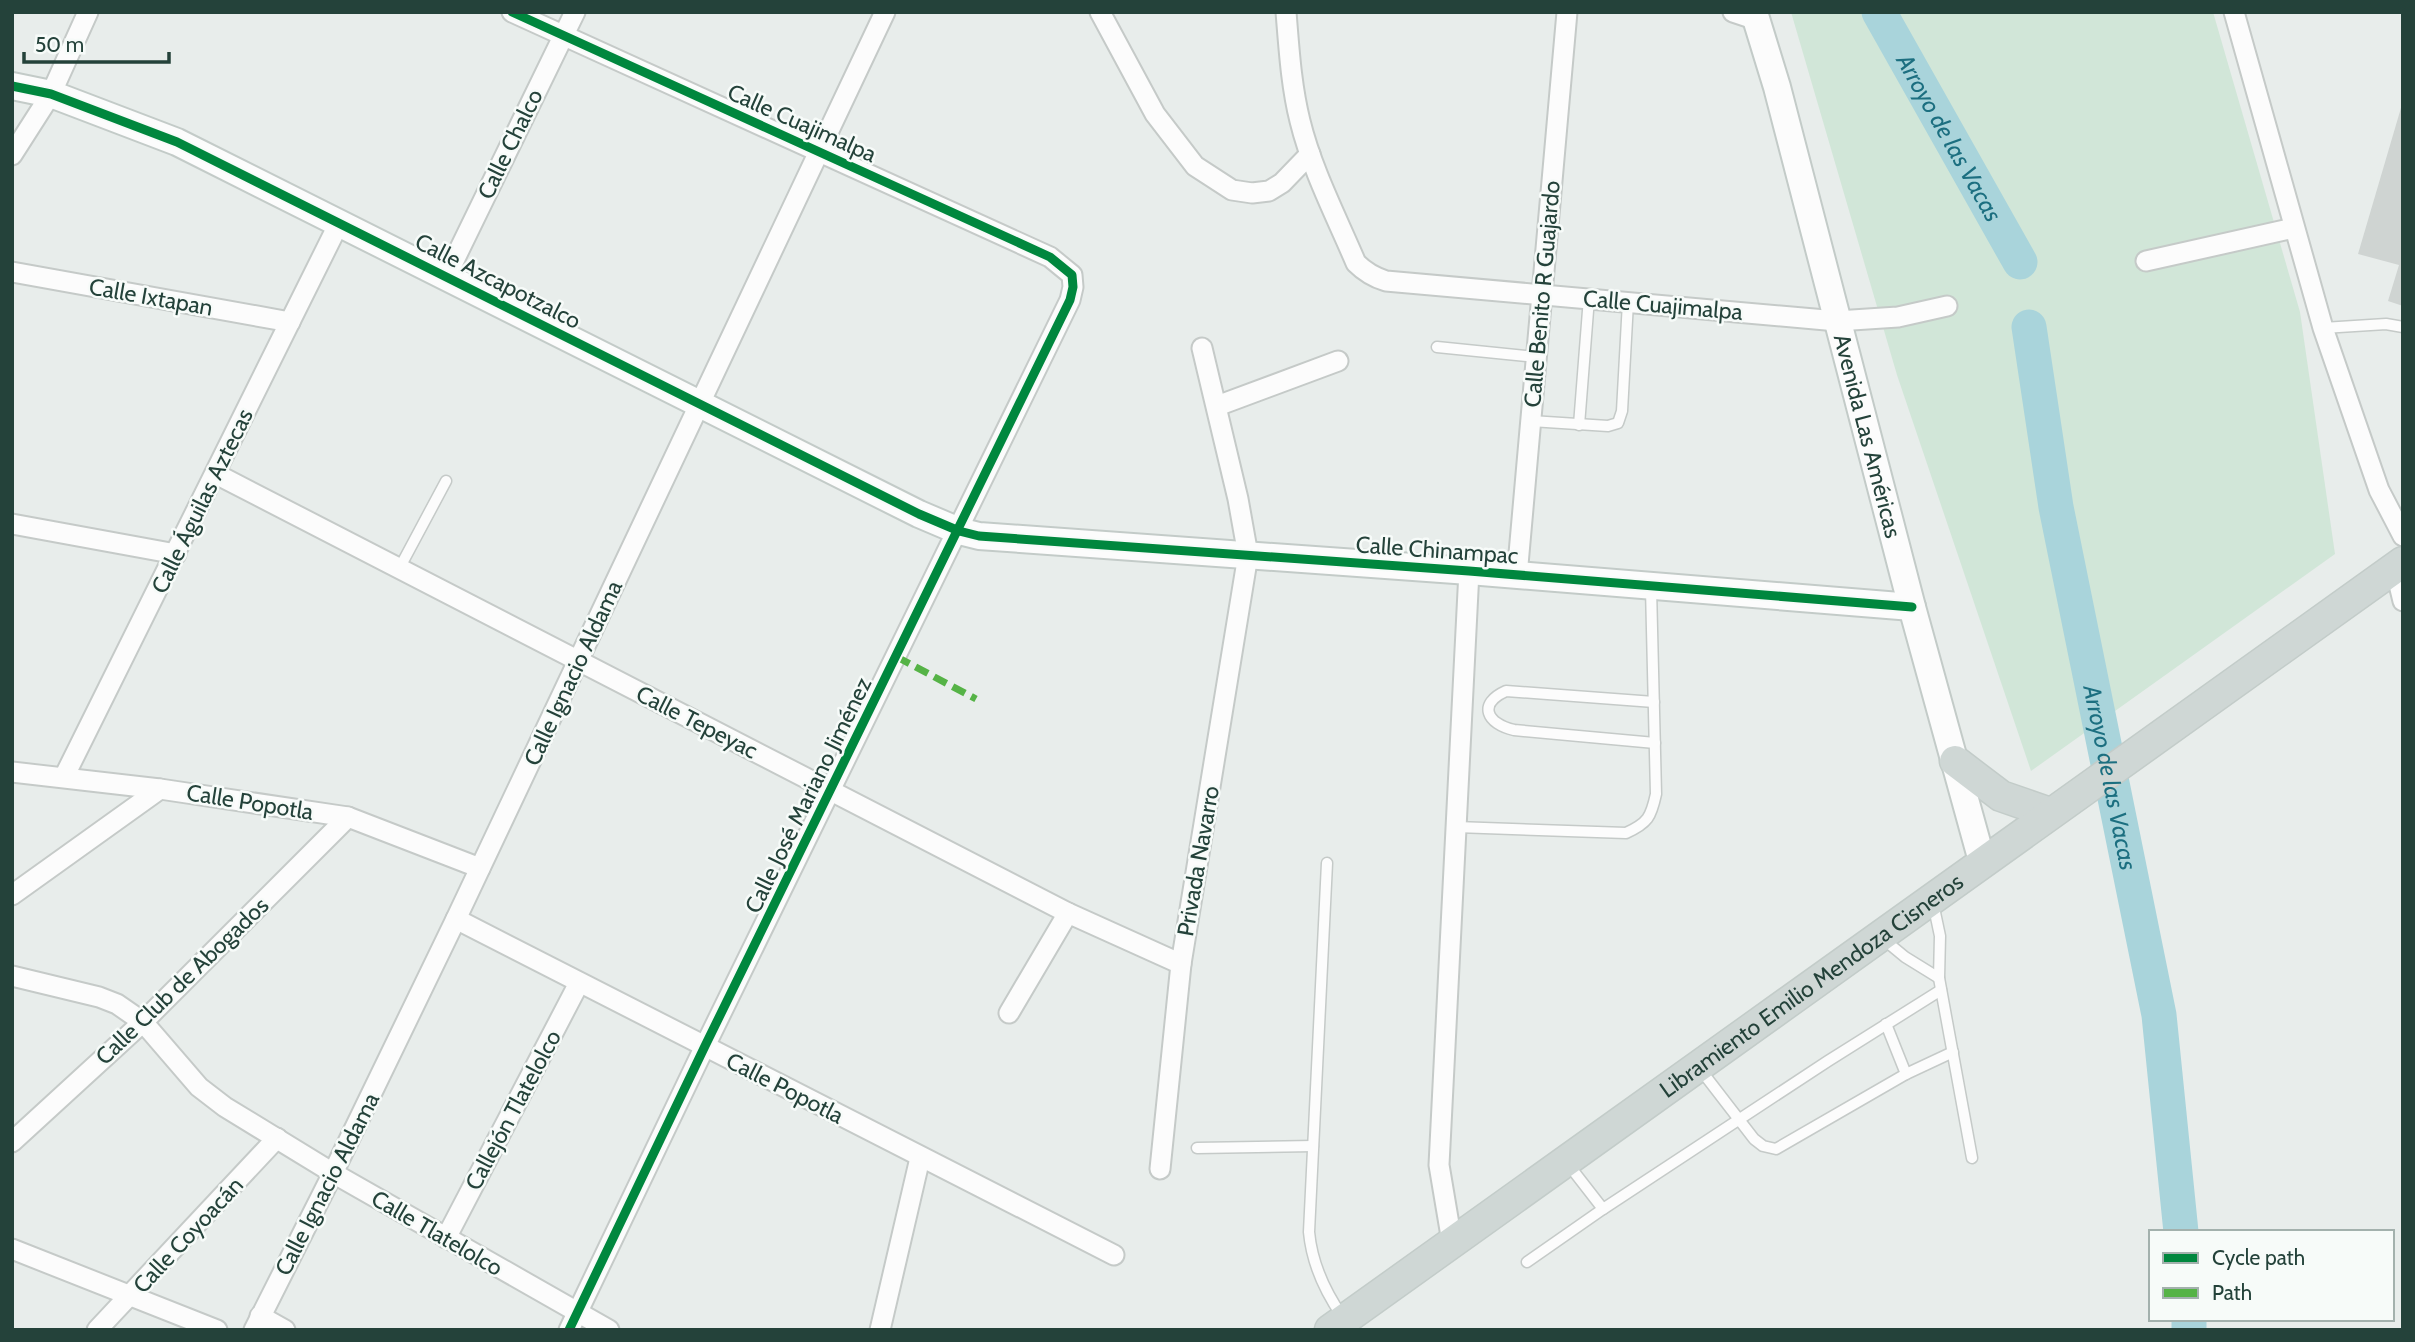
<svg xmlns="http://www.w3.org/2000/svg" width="2415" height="1342" font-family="Cabin,sans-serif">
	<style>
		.green { fill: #d1e6d8 }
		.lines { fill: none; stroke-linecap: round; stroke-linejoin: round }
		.river { stroke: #a9d4db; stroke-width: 35 }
		.building { fill: #cfd4d2 }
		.lane-casing { stroke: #c5cac8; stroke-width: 13 }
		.street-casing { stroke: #c5cac8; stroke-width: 23 }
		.secondary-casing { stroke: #c3cbc8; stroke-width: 30 }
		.primary-casing { stroke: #c3ccc9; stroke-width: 33 }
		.lane { stroke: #fcfcfc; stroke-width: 10 }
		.street { stroke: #fcfcfc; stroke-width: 19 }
		.secondary { stroke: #fcfcfc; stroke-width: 26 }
		.primary { stroke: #cfd7d5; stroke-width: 30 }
		.quiet { stroke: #55b346; stroke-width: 7; stroke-dasharray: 14 7; stroke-linecap: butt }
		.cycleway-casing { stroke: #f7fbf9; stroke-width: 13 }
		.cycleway { stroke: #00873e; stroke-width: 9 }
		.labels { text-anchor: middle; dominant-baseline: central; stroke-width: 5; stroke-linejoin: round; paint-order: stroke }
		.street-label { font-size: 23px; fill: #24423a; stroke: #f7fbf9 }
		.water-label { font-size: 24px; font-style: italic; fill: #1c6f80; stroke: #f7fbf9 }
	</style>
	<rect width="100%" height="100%" fill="#e8edeb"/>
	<path class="green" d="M1791,12H2213L2300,312L2335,554L2031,771L1897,375Z"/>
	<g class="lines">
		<g class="river">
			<path id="s1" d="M1879,12L2020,262"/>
			<path id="s2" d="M2029,327L2056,507L2159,1015L2181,1232"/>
			<path d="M2189,1319V1330"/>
		</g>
	</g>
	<path class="building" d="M2403,101V306L2388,301L2399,265L2358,254Z"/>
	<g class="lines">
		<defs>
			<g id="lane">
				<path d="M2323,328L2386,324L2403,327"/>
				<path d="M1437,347L1536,357"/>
				<path d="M1531,421L1608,426L1618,423L1622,411L1628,302"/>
				<path d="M1579,425L1589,298"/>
				<path d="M399,569L446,481"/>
				<path d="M1654,702L1506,691C1477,704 1487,724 1514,730L1655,743"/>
				<path d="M1456,827L1626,833C1648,823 1651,817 1656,794L1651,588"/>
				<path d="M1327,863L1309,1232C1312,1264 1324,1290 1342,1316"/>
				<path d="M1933,903L1940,936L1939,978L1972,1158"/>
				<path d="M1882,938L1905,957L1939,978"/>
				<path d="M1700,1069L1754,1139L1763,1146L1776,1149L1906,1074L1886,1024"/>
				<path d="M1906,1074L1953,1052"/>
				<path d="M1197,1148L1313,1146"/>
				<path d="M1603,1209L1828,1061L1941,990"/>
				<path d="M1527,1262L1603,1209L1568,1164"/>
			</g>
			<g id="street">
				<path d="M512,12L1050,257L1072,275L1073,287L1070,300L705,1046L569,1330"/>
				<path d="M1100,12L1155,114L1195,166L1232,190L1252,193L1269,191L1282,183L1310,154"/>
				<path d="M1286,12C1289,48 1291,85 1300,121C1312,170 1336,216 1356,263C1365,272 1373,277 1386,281L1837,321L1898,317L1947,306"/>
				<path d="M1733,12L1757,20"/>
				<path d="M2234,12L2323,328L2379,490L2403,536"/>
				<path d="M12,155L51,94L88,12"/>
				<path d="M2146,261L2294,228"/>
				<path d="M12,272L290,322"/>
				<path d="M446,277L575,12"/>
				<path d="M1217,406L1338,361"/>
				<path d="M216,474L1068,913L1181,964"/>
				<path d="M12,524L176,554"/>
				<path d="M2395,568L2403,601"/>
				<path d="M1517,576L1567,12"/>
				<path d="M12,772L160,789L348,817L480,868"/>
				<path d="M64,777L339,223"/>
				<path d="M12,895L160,789"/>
				<path d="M456,919L1114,1255"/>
				<path d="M12,976L99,997L117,1004L143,1022L199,1087L225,1107L333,1173L609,1330"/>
				<path d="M1009,1013L1068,913"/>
				<path d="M12,1142L143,1022L348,817"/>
				<path d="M1160,1169L1181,964L1248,555L1238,499L1202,348"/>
				<path d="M446,1238L579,983"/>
				<path d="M1452,1242L1439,1165L1469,571"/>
				<path d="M12,1249L217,1330"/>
				<path d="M260,1316L285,1330"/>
				<path d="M97,1330L277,1138"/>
				<path d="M254,1330L333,1173L456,919L885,12"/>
				<path d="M880,1330L920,1158"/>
			</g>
			<g id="secondary">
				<path id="s3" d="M1754,12L1777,87L1912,607L1982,861"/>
				<path d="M12,86L51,94L177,142L919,514L959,531L979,536L1469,571L1912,607"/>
			</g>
			<g id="primary">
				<path d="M1955,761L2001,796L2050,813"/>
				<path id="s4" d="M1330,1330L2403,562"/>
			</g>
		</defs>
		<use href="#lane" class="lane-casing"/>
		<use href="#street" class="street-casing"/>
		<use href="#secondary" class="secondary-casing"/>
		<use href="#primary" class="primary-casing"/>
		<use href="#lane" class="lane"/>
		<use href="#street" class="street"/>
		<use href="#secondary" class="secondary"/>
		<use href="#primary" class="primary"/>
		<path class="quiet" d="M897,657L976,699"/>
		<defs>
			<g id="cycleway">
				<path d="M512,12L1050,257L1072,275L1073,287L1070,300L705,1046L569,1330"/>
				<path d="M12,86L51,94L177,142L919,514L959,531L979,536L1469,571L1912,607"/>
			</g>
		</defs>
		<use href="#cycleway" class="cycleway-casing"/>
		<use href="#cycleway" class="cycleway"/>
	</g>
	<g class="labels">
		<g class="street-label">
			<text transform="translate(802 123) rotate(24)">Calle Cuajimalpa</text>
			<text transform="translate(510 144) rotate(-64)">Calle Chalco</text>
			<text transform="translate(498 281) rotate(27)">Calle Azcapotzalco</text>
			<text transform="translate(1542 294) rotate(-85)">Calle Benito R Guajardo</text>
			<text transform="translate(151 297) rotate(10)">Calle Ixtapan</text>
			<text transform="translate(1663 305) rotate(5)">Calle Cuajimalpa</text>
			<text stroke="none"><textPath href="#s3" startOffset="439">Avenida Las Américas</textPath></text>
			<text transform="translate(202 501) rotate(-64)">Calle Águilas Aztecas</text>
			<text transform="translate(1437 550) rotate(4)">Calle Chinampac</text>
			<text transform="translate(573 673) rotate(-65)">Calle Ignacio Aldama</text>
			<text transform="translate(697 722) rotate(27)">Calle Tepeyac</text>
			<text transform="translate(808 795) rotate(-64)">Calle José Mariano Jiménez</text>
			<text transform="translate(250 802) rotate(9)">Calle Popotla</text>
			<text transform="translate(1198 861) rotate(-80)">Privada Navarro</text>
			<text transform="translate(182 981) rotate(-44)">Calle Club de Abogados</text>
			<text stroke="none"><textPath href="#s4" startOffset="592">Libramiento Emilio Mendoza Cisneros</textPath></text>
			<text transform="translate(785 1088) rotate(27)">Calle Popotla</text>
			<text transform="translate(513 1110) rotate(-62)">Callejón Tlatelolco</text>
			<text transform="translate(327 1184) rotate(-63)">Calle Ignacio Aldama</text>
			<text transform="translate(437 1233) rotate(30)">Calle Tlatelolco</text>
			<text transform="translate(188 1235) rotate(-47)">Calle Coyoacán</text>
		</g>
		<g class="water-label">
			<text stroke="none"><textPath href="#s1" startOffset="144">Arroyo de las Vacas</textPath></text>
			<text stroke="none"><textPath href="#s2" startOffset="458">Arroyo de las Vacas</textPath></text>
		</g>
	</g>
	<rect width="2415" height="1342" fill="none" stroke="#24423a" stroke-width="28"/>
	<rect x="2149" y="1230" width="245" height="91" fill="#f7fbf9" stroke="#a3b1ad" stroke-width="2"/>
	<rect x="2163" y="1253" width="35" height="10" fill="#00873e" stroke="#a3b1ad" stroke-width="2"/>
	<text x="2212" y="1265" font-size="21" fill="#24423a">Cycle path</text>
	<rect x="2163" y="1288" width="35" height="10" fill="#55b346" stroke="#a3b1ad" stroke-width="2"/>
	<text x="2212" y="1300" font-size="21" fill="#24423a">Path</text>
	<path d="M24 52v10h145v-10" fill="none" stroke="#24423a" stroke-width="3.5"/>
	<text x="35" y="52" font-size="21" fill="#24423a" stroke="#f7fbf9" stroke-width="5" paint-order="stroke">50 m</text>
</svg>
